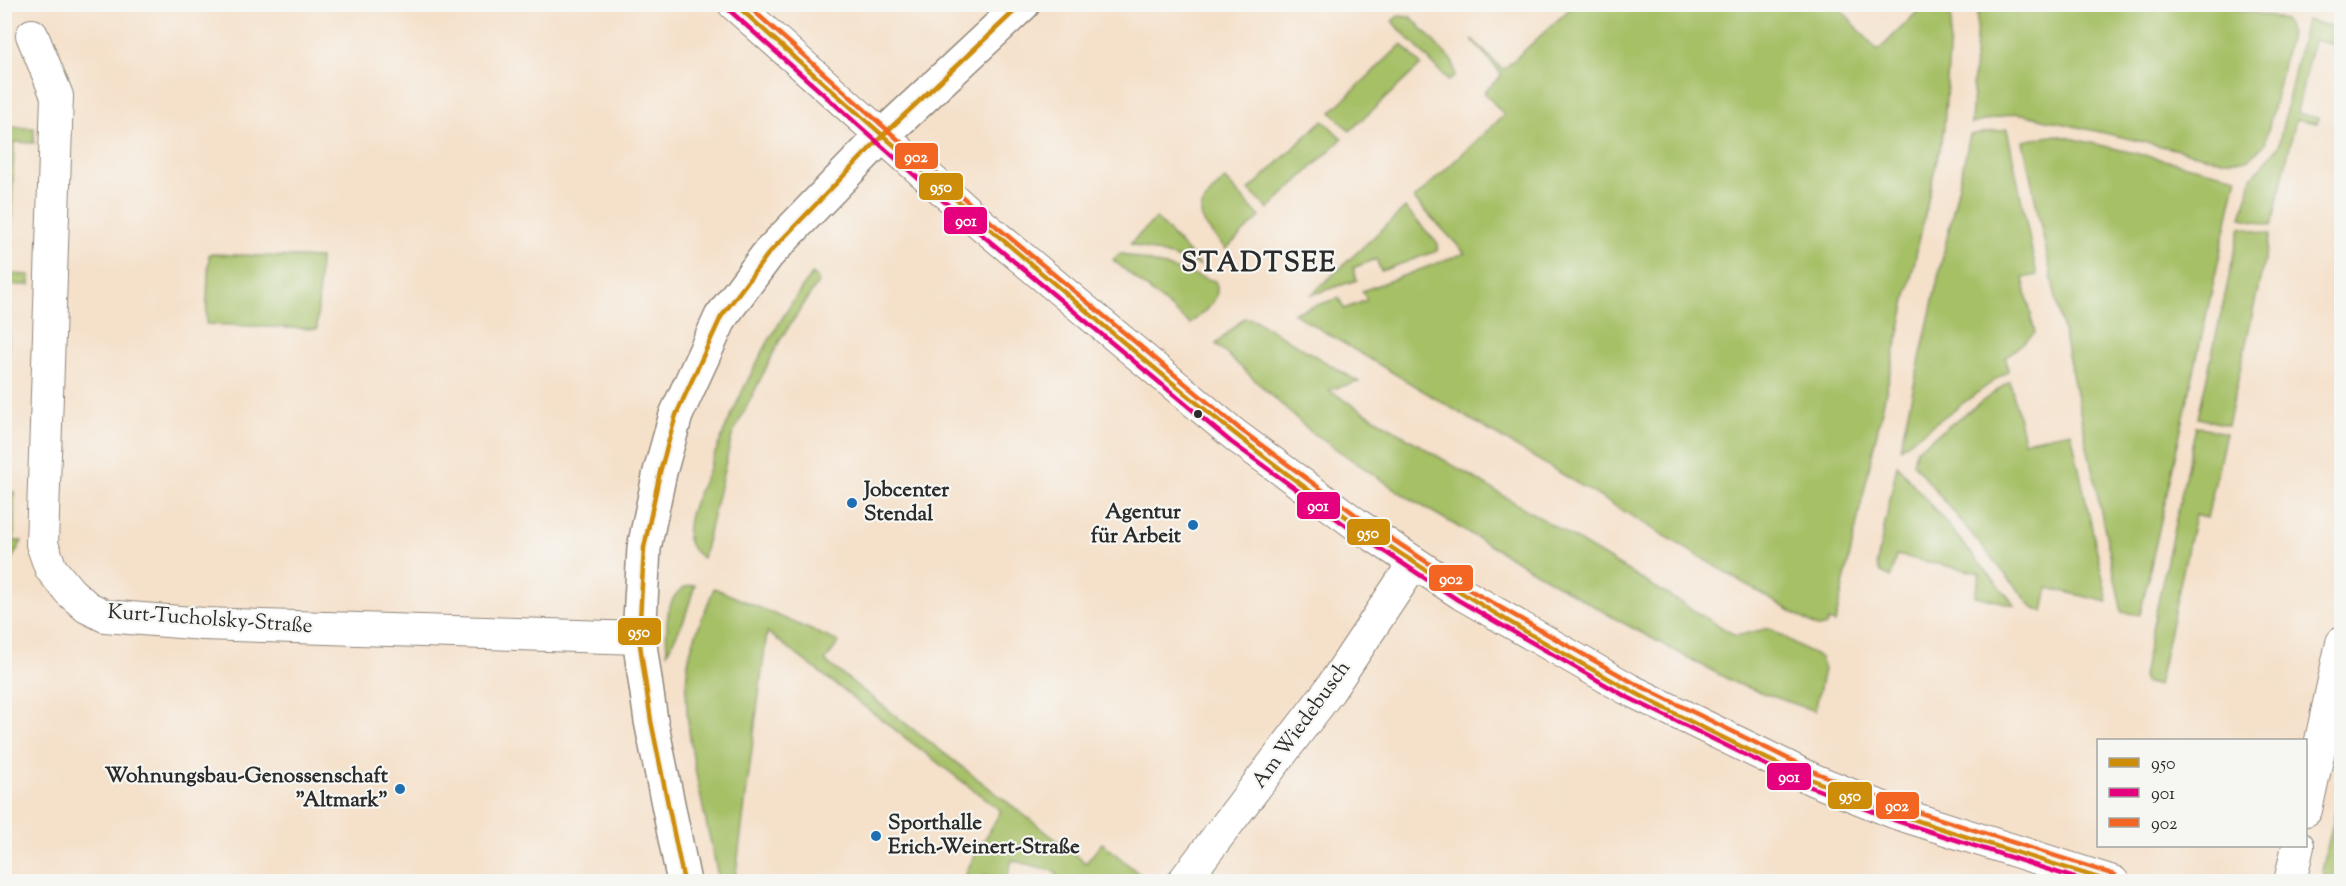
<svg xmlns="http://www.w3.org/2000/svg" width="2346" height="886" font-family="'Sorts Mill Goudy',serif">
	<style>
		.green { fill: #a6c066; stroke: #687648; stroke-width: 1.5 }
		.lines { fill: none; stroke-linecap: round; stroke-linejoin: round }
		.minor-casing { stroke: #90867a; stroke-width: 34 }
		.tertiary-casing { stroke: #90867a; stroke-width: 36 }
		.minor { stroke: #fff; stroke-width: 32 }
		.tertiary { stroke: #fff; stroke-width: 33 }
		.bus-1-casing { stroke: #f6f6f2; stroke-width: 9 }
		.bus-2-casing { stroke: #f6f6f2; stroke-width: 9 }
		.bus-3-casing { stroke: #f6f6f2; stroke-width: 9 }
		.bus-1 { stroke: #ce8d09; stroke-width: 4.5 }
		.bus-2 { stroke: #e5007d; stroke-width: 4.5 }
		.bus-3 { stroke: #f26522; stroke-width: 4.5 }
		.bus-dot { fill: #2b2b2b; stroke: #f6f6f2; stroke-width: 2 }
		.poi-dot { fill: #1f6fb2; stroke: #f6f6f2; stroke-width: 2 }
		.labels { text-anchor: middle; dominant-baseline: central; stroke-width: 4.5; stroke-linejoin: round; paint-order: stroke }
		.poi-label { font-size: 21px; font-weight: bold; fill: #2b2b2b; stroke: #f6f6f2; text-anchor: start }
		.street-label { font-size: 21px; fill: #2b2b2b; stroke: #f6f6f2 }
		.district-label { font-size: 27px; font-weight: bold; letter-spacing: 1.5px; fill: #2b2b2b; stroke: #f6f6f2 }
		.line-badge { stroke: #f6f6f2; stroke-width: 2 }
		.badge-label { font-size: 16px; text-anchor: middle; font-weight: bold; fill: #fff }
	</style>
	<rect width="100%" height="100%" fill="#f6f6f2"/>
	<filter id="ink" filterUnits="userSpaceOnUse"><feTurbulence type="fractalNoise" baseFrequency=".0167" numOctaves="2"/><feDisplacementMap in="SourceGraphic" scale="12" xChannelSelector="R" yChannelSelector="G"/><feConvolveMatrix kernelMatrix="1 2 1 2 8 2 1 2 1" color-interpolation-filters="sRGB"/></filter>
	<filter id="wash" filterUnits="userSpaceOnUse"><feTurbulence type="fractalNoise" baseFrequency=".008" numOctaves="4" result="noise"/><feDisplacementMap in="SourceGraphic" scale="24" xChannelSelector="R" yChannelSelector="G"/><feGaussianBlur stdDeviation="1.35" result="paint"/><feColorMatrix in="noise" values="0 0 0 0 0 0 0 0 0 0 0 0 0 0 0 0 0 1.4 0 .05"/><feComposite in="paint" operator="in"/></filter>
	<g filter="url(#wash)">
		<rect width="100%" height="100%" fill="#f5e0c9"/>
		<g class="green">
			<path d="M1836,4L1878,51L1924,5H1952L1944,128L1835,623L1828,621L1826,626L1817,627L1293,313L1339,298L1344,309L1367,300L1362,291L1465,253L1414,199L1504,115L1484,92L1502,75L1472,39L1503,70L1574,5Z"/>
			<path d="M1978,5L2216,4L2285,20L2290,34L2265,144L2248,160H2222L2017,113L1971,124Z"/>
			<path d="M1398,16L1411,17L1453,62L1455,76L1449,81L1392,21Z"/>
			<path d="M2306,20L2341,29V46L2313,40L2297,113L2318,118L2317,123L2296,119L2272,225L2241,218L2252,177L2278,147Z"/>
			<path d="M1402,44L1421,65L1350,131L1331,112Z"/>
			<path d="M1323,120L1342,139L1268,209L1249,190Z"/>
			<path d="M5,127L34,128V143L14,142L10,274L30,275V285H10L5,465Z"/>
			<path d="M2007,129L2037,275L2023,278L2035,333L2006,357L2008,371L1900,448L1970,135Z"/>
			<path d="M2057,135L2237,177L2140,615L2122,612L2023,141Z"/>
			<path d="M1225,179L1260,217L1226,249C1196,216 1190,212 1225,179Z"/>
			<path d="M1405,208L1438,244L1437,251L1381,271L1376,259L1353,268L1357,280L1311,295Z"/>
			<path d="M1156,218L1200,265L1130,244Z"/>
			<path d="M2240,227L2270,234L2228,425L2198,418Z"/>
			<path d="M1120,253L1215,281C1224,300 1203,312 1190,324L1113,260Z"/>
			<path d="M209,254L320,258L317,329L206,324Z"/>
			<path d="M812,274L819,281L780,340L732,436L703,558C691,551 686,540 688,527C689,509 701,488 708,471C735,401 767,335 812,274Z"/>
			<path d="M1244,318L1253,319L1359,382L1328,390L1736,636L1769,628L1820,658L1822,663L1824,669L1815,711L1737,684L1616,619L1407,497L1311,432L1216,344Z"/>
			<path d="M2010,381L2024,441L2071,432L2108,602L2048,588L2043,611L2034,609L1913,463L1916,450Z"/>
			<path d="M2196,426L2226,433L2207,518L2195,515L2158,686L2144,682L2142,676Z"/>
			<path d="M1897,465L2015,605L1975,596L1980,573L1896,555L1891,577L1879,571L1877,563Z"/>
			<path d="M5,491L14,492V541H22L5,571Z"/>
			<path d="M695,585L684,620L667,653C666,630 663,587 695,585Z"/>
			<path d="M714,588L839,642L825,661L1086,863L1102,843L1148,881L1078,882L1068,879L1067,881H1055L1057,872L1012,860L1006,881L985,875L983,881H965L967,870L1001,811L767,632L735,881H719C707,819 677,719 689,658C694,634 706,610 714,588Z"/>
			<path d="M2341,787V881H2327L2322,871Z"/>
		</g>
	</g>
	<g filter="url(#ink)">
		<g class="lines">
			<defs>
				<g id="minor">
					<path d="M734,4L980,223L1236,436L1356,524L1462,594L1628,689L1814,780L1896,813L2113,882"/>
					<path d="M32,35L57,96L42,544L51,569L70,592L87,607L105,616L204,624L639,638"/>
					<path d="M2306,810L2342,643"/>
					<path d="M1183,882L1329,691L1414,563"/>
					<path d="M2290,882L2298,846"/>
				</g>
				<path id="tertiary" d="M684,882L651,721L639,638L644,548L660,472L676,415L721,317L768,254L881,137L1023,4"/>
			</defs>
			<use href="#minor" class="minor-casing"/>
			<use href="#tertiary" class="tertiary-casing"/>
			<use href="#minor" class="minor"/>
			<use href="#tertiary" class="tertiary"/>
			<defs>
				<g id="bus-1">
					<path d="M735,4C861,117 987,228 1116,336C1195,402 1273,467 1358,525C1501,623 1655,709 1813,780C1909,823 2012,850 2111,882"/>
					<path d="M684,882L651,721L639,638L644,548L660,472L676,415L721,317L768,254L881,137L1022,4"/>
				</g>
				<path id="bus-2" d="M729,10L975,229L1231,442L1352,530L1458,600L1625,696L1811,787L1894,820L2087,882"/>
				<path id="bus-3" d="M746,4L985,217L1241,430L1360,518L1466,588L1632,682L1817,773L1899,806L2115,875"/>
			</defs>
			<use href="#bus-1" class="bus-1-casing"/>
			<use href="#bus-2" class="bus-2-casing"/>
			<use href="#bus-3" class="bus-3-casing"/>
			<use href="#bus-1" class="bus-1"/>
			<use href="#bus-2" class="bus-2"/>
			<use href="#bus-3" class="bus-3"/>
		</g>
	</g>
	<circle class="bus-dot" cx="1198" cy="414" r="5"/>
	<g class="poi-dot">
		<circle cx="852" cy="503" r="6"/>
		<circle cx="1193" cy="525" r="6"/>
		<circle cx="400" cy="789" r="6"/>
		<circle cx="876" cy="836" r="6"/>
	</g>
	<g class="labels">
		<g class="poi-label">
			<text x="864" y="491">Jobcenter<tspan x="864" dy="24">Stendal</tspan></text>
			<text x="1181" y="513" text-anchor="end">Agentur<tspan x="1181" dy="24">für Arbeit</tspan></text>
			<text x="388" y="777" text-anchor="end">Wohnungsbau-Genossenschaft<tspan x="388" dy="24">"Altmark"</tspan></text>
			<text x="888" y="824">Sporthalle<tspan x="888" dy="24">Erich-Weinert-Straße</tspan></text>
		</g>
		<g class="street-label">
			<text transform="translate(210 620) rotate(4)">Kurt-Tucholsky-Straße</text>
			<text transform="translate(1302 725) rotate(-54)">Am Wiedebusch</text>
		</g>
		<g class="district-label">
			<text x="1259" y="264">STADTSEE</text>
		</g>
	</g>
	<g class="line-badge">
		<rect x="894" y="142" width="45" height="28" rx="6" fill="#f26522"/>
		<rect x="918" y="172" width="46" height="29" rx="6" fill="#ce8d09"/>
		<rect x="943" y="206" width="45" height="29" rx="6" fill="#e5007d"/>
		<rect x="1296" y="491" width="45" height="29" rx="6" fill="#e5007d"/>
		<rect x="1346" y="518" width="45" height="28" rx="6" fill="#ce8d09"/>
		<rect x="1428" y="564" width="46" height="28" rx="6" fill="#f26522"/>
		<rect x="617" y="617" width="45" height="29" rx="6" fill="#ce8d09"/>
		<rect x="1766" y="762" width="46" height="29" rx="6" fill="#e5007d"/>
		<rect x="1827" y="781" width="46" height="29" rx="6" fill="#ce8d09"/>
		<rect x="1875" y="791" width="45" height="29" rx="6" fill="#f26522"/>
	</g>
	<g class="badge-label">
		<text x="916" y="162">902</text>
		<text x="941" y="192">950</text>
		<text x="966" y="226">901</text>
		<text x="1318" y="511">901</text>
		<text x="1368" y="538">950</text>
		<text x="1451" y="584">902</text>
		<text x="639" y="637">950</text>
		<text x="1789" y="782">901</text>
		<text x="1850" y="801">950</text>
		<text x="1897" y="811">902</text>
	</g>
	<rect width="2346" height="886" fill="none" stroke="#f6f6f2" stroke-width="24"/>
	<rect x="2097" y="739" width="210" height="108" fill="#f6f6f2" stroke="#a5a5a2" stroke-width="1.5"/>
	<rect x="2109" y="758" width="30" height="9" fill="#ce8d09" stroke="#a5a5a2" stroke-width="1.5"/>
	<text x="2151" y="769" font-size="18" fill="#2b2b2b">950</text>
	<rect x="2109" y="788" width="30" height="9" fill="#e5007d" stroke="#a5a5a2" stroke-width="1.5"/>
	<text x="2151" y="799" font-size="18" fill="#2b2b2b">901</text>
	<rect x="2109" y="818" width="30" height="9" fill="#f26522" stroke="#a5a5a2" stroke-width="1.5"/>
	<text x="2151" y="829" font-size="18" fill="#2b2b2b">902</text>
</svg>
